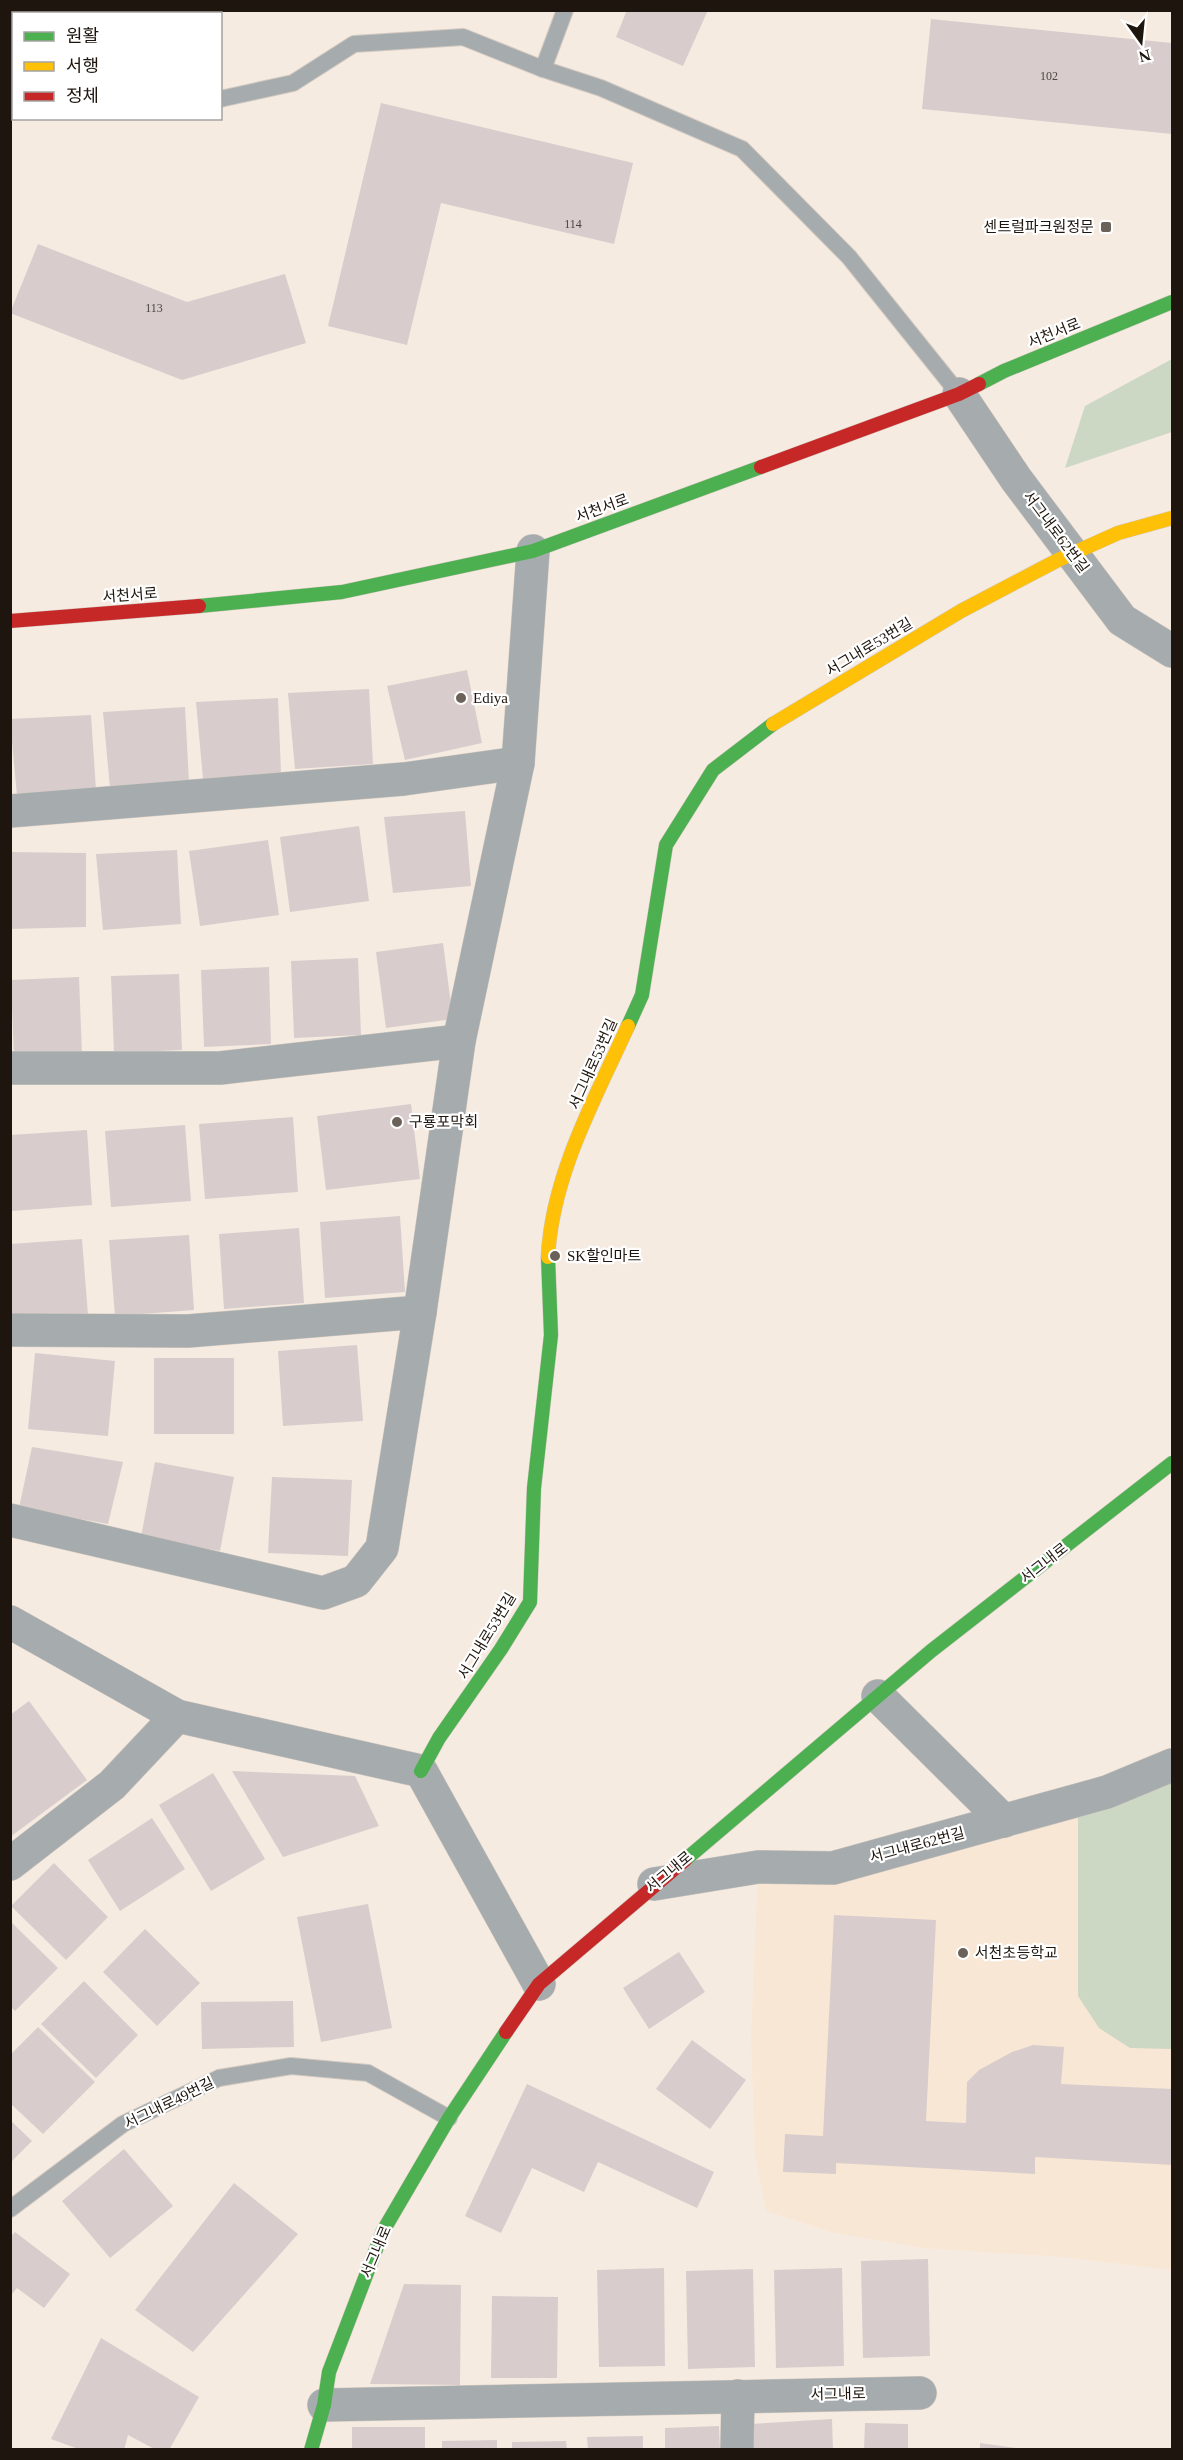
<svg xmlns="http://www.w3.org/2000/svg" width="1183" height="2460" font-family="'Times New Roman','Noto Sans KR',serif">
	<style>
		.built { fill: #f9e7d5 }
		.green { fill: #ccd7c4 }
		.building { fill: #d8cdcc }
		.lines { fill: none; stroke-linecap: round; stroke-linejoin: round }
		.lane-casing { stroke: #d2c9c1; stroke-width: 18 }
		.street-casing { stroke: #d2c9c1; stroke-width: 34 }
		.fast-casing { stroke: #d2c9c1; stroke-width: 15 }
		.slow-casing { stroke: #d2c9c1; stroke-width: 15 }
		.jam-casing { stroke: #d2c9c1; stroke-width: 15 }
		.lane { stroke: #a6acae; stroke-width: 16 }
		.street { stroke: #a6acae; stroke-width: 33 }
		.fast { stroke: #4caf50; stroke-width: 14 }
		.slow { stroke: #ffc107; stroke-width: 14 }
		.jam { stroke: #c62828; stroke-width: 14 }
		.poi-dot { fill: #6a6158; stroke: #fff; stroke-width: 2 }
		.labels { text-anchor: middle; dominant-baseline: central; stroke-width: 4.5; stroke-linejoin: round; paint-order: stroke }
		.number-label { font-size: 12px; fill: #4c443e }
		.poi-label { font-size: 15px; fill: #1e160e; stroke: #fff; text-anchor: start }
		.street-label { font-size: 15px; fill: #1e160e; stroke: #fff }
	</style>
	<rect width="100%" height="100%" fill="#f6ebe1"/>
	<path class="built" d="M1172,1765V2270L1061,2257L922,2248L835,2233L766,2211L755,2155L751,2038L758,1867L833,1868Z"/>
	<g class="green">
		<path d="M1172,359V432L1065,468L1085,406Z"/>
		<path d="M1172,1765V2049L1130,2048L1099,2028L1078,1996V1801Z"/>
	</g>
	<g class="building">
		<path d="M88,10H184L183,14H87Z"/>
		<path d="M627,10H708L683,66L616,37Z"/>
		<path d="M931,19L1172,43V134L922,109Z"/>
		<path d="M381,103L633,163L614,244L441,203L407,345L328,326Z"/>
		<path d="M38,244L187,302L285,274L306,343L182,380L10,313Z"/>
		<path d="M467,670L482,743L405,760L387,686Z"/>
		<path d="M369,689L373,764L295,769L288,693Z"/>
		<path d="M278,698L281,773L203,779L196,702Z"/>
		<path d="M185,707L189,782L110,788L103,712Z"/>
		<path d="M91,715L96,790L17,796L10,719Z"/>
		<path d="M465,811L471,886L393,893L384,817Z"/>
		<path d="M359,826L369,901L290,912L280,837Z"/>
		<path d="M268,840L279,915L200,926L189,851Z"/>
		<path d="M177,850L181,924L103,930L96,854Z"/>
		<path d="M10,852L86,853V927L10,929Z"/>
		<path d="M443,943L453,1019L386,1028L376,952Z"/>
		<path d="M358,958L361,1035L294,1038L291,961Z"/>
		<path d="M269,967L271,1044L204,1047L201,970Z"/>
		<path d="M179,974L182,1050L114,1053L111,976Z"/>
		<path d="M79,977L82,1054L14,1057L11,980Z"/>
		<path d="M411,1104L420,1179L326,1190L317,1116Z"/>
		<path d="M293,1117L298,1192L205,1199L199,1124Z"/>
		<path d="M185,1125L191,1201L111,1207L105,1131Z"/>
		<path d="M87,1130L92,1205L12,1211L10,1135Z"/>
		<path d="M400,1216L405,1292L325,1298L320,1222Z"/>
		<path d="M299,1228L304,1303L224,1309L219,1234Z"/>
		<path d="M189,1235L194,1310L115,1316L109,1240Z"/>
		<path d="M82,1239L88,1315L10,1320V1244Z"/>
		<path d="M357,1345L363,1421L283,1426L278,1351Z"/>
		<path d="M35,1353L115,1361L108,1436L28,1429Z"/>
		<rect x="154" y="1358" width="80" height="76"/>
		<path d="M32,1447L123,1462L108,1524L19,1508Z"/>
		<path d="M155,1462L234,1477L220,1551L141,1537Z"/>
		<path d="M272,1477L352,1480L348,1556L268,1553Z"/>
		<path d="M29,1701L87,1780L10,1837V1715Z"/>
		<path d="M232,1771L355,1776L379,1826L283,1857Z"/>
		<path d="M213,1773L265,1859L211,1891L159,1805Z"/>
		<path d="M152,1818L185,1869L120,1911L88,1860Z"/>
		<path d="M54,1863L108,1917L66,1960L11,1906Z"/>
		<path d="M368,1904L392,2028L321,2042L297,1917Z"/>
		<path d="M834,1915L936,1920L926,2121L966,2123L967,2082L979,2070L1012,2052L1033,2045L1064,2047L1061,2084L1172,2089V2165L1035,2157V2174L836,2163V2174L783,2172L785,2134L823,2136Z"/>
		<path d="M10,1921L58,1968L15,2011L10,2006Z"/>
		<path d="M145,1929L200,1983L157,2026L103,1972Z"/>
		<path d="M679,1952L705,1992L649,2029L623,1988Z"/>
		<path d="M84,1981L138,2035L96,2078L41,2024Z"/>
		<path d="M293,2001L294,2047L202,2049L201,2002Z"/>
		<path d="M38,2027L95,2082L43,2134L10,2103V2055Z"/>
		<path d="M692,2040L746,2080L710,2129L656,2089Z"/>
		<path d="M527,2084L714,2172L697,2208L598,2162L584,2192L532,2168L501,2233L465,2216Z"/>
		<path d="M10,2120L32,2141L10,2163Z"/>
		<path d="M124,2149L173,2206L110,2258L62,2201Z"/>
		<path d="M234,2183L298,2234L193,2352L135,2310Z"/>
		<path d="M15,2232L70,2274L44,2308L17,2288L10,2296V2237Z"/>
		<path d="M928,2259L930,2356L863,2358L861,2261Z"/>
		<path d="M664,2268L665,2366L599,2367L597,2270Z"/>
		<path d="M842,2268L844,2366L776,2368L774,2270Z"/>
		<path d="M753,2269L755,2367L688,2369L686,2271Z"/>
		<path d="M404,2284L461,2285L460,2385L370,2384Z"/>
		<path d="M492,2296L558,2297L557,2378H491Z"/>
		<path d="M101,2338L199,2397L169,2450H156L128,2435L124,2450H81L51,2439Z"/>
		<path d="M832,2419L833,2450H752L750,2424Z"/>
		<path d="M865,2423L908,2424V2450H864Z"/>
		<path d="M719,2426L720,2450H665V2428Z"/>
		<rect x="352" y="2427" width="73" height="23"/>
		<path d="M643,2436V2450H588L587,2437Z"/>
		<path d="M497,2440V2450H442V2441Z"/>
		<path d="M566,2441L567,2450H512V2442Z"/>
		<path d="M980,2443L1016,2448V2450H980Z"/>
	</g>
	<g class="lines">
		<defs>
			<g id="lane">
				<path d="M39,14V10"/>
				<path d="M543,69L565,10"/>
				<path d="M220,99L293,83L354,44L463,37L543,69L601,88L742,149L849,257L959,394"/>
				<path d="M10,2209L123,2124L219,2078L291,2066L368,2073L449,2118"/>
			</g>
			<g id="street">
				<path d="M959,394L1016,479L1122,620L1172,651"/>
				<path d="M518,763L533,551"/>
				<path d="M10,811L404,779L518,763L459,1041"/>
				<path d="M10,1068H220L459,1041L420,1312L188,1331L10,1330"/>
				<path d="M10,1520L323,1593L356,1581L382,1548L420,1312"/>
				<path d="M10,1622L177,1716L421,1771L539,1984"/>
				<path d="M878,1696L1004,1821"/>
				<path d="M10,1864L112,1785L177,1716"/>
				<path d="M654,1884L758,1867L833,1868L1107,1792L1172,1765"/>
				<path d="M324,2405L920,2393"/>
				<path d="M737,2450L738,2396"/>
			</g>
			<g id="fast">
				<path d="M979,384L1004,371L1172,302"/>
				<path d="M199,606L342,592L533,551L761,467"/>
				<path d="M628,1026L642,995L666,845L713,770L773,724"/>
				<path d="M421,1771L439,1738L501,1649L530,1602L534,1488L551,1335L548,1257"/>
				<path d="M685,1860L931,1651L1172,1463"/>
				<path d="M311,2450L324,2405L329,2372L383,2231L449,2118L506,2032"/>
			</g>
			<g id="slow">
				<path d="M773,724L961,611L1058,560L1118,533L1172,518"/>
				<path d="M548,1257C552,1175 595,1099 628,1026"/>
			</g>
			<g id="jam">
				<path d="M761,467L959,394L979,384"/>
				<path d="M10,621L199,606"/>
				<path d="M506,2032L539,1984L685,1860"/>
			</g>
		</defs>
		<use href="#lane" class="lane-casing"/>
		<use href="#street" class="street-casing"/>
		<use href="#fast" class="fast-casing"/>
		<use href="#slow" class="slow-casing"/>
		<use href="#jam" class="jam-casing"/>
		<use href="#lane" class="lane"/>
		<use href="#street" class="street"/>
		<use href="#fast" class="fast"/>
		<use href="#slow" class="slow"/>
		<use href="#jam" class="jam"/>
	</g>
	<g class="poi-dot">
		<rect x="1100" y="221" width="12" height="12" rx="3"/>
		<circle cx="461" cy="698" r="6"/>
		<circle cx="397" cy="1122" r="6"/>
		<circle cx="555" cy="1256" r="6"/>
		<circle cx="963" cy="1953" r="6"/>
	</g>
	<g class="labels">
		<g class="number-label">
			<text x="1049" y="76">102</text>
			<text x="573" y="224">114</text>
			<text x="154" y="308">113</text>
		</g>
		<g class="poi-label">
			<text x="1094" y="227" text-anchor="end">센트럴파크원정문</text>
			<text x="473" y="698">Ediya</text>
			<text x="409" y="1122">구룡포막회</text>
			<text x="567" y="1256">SK할인마트</text>
			<text x="975" y="1953">서천초등학교</text>
		</g>
		<g class="street-label">
			<text transform="translate(1054 333) rotate(-22)">서천서로</text>
			<text transform="translate(602 508) rotate(-20)">서천서로</text>
			<text transform="translate(1056 532) rotate(53)">서그내로62번길</text>
			<text transform="translate(130 595) rotate(-4)">서천서로</text>
			<text transform="translate(869 647) rotate(-31)">서그내로53번길</text>
			<text transform="translate(593 1064) rotate(-66)">서그내로53번길</text>
			<text transform="translate(1044 1563) rotate(-38)">서그내로</text>
			<text transform="translate(487 1636) rotate(-59)">서그내로53번길</text>
			<text transform="translate(917 1845) rotate(-15)">서그내로62번길</text>
			<text transform="translate(669 1872) rotate(-40)">서그내로</text>
			<text transform="translate(169 2103) rotate(-26)">서그내로49번길</text>
			<text transform="translate(376 2252) rotate(-67)">서그내로</text>
			<text transform="translate(838 2394) rotate(-1)">서그내로</text>
		</g>
	</g>
	<rect width="1183" height="2460" fill="none" stroke="#1e160e" stroke-width="24"/>
	<rect x="12" y="12" width="210" height="108" fill="#ffffff" stroke="#a5a29f" stroke-width="1.5"/>
	<rect x="24" y="32" width="30" height="9" fill="#4caf50" stroke="#a5a29f" stroke-width="1.5"/>
	<text x="66" y="42" font-size="18" fill="#1e160e">원활</text>
	<rect x="24" y="62" width="30" height="9" fill="#ffc107" stroke="#a5a29f" stroke-width="1.5"/>
	<text x="66" y="72" font-size="18" fill="#1e160e">서행</text>
	<rect x="24" y="92" width="30" height="9" fill="#c62828" stroke="#a5a29f" stroke-width="1.5"/>
	<text x="66" y="102" font-size="18" fill="#1e160e">정체</text>
	<g transform="translate(1141 42) rotate(165)" stroke="#ffffff" stroke-width="4.5" paint-order="stroke">
	<path d="M0-4.5L10 22L0 15L-10 22Z" fill="#1e160e"/>
	<text y="-9" font-size="16" font-weight="bold" text-anchor="middle" fill="#1e160e">N</text>
	</g>
</svg>
